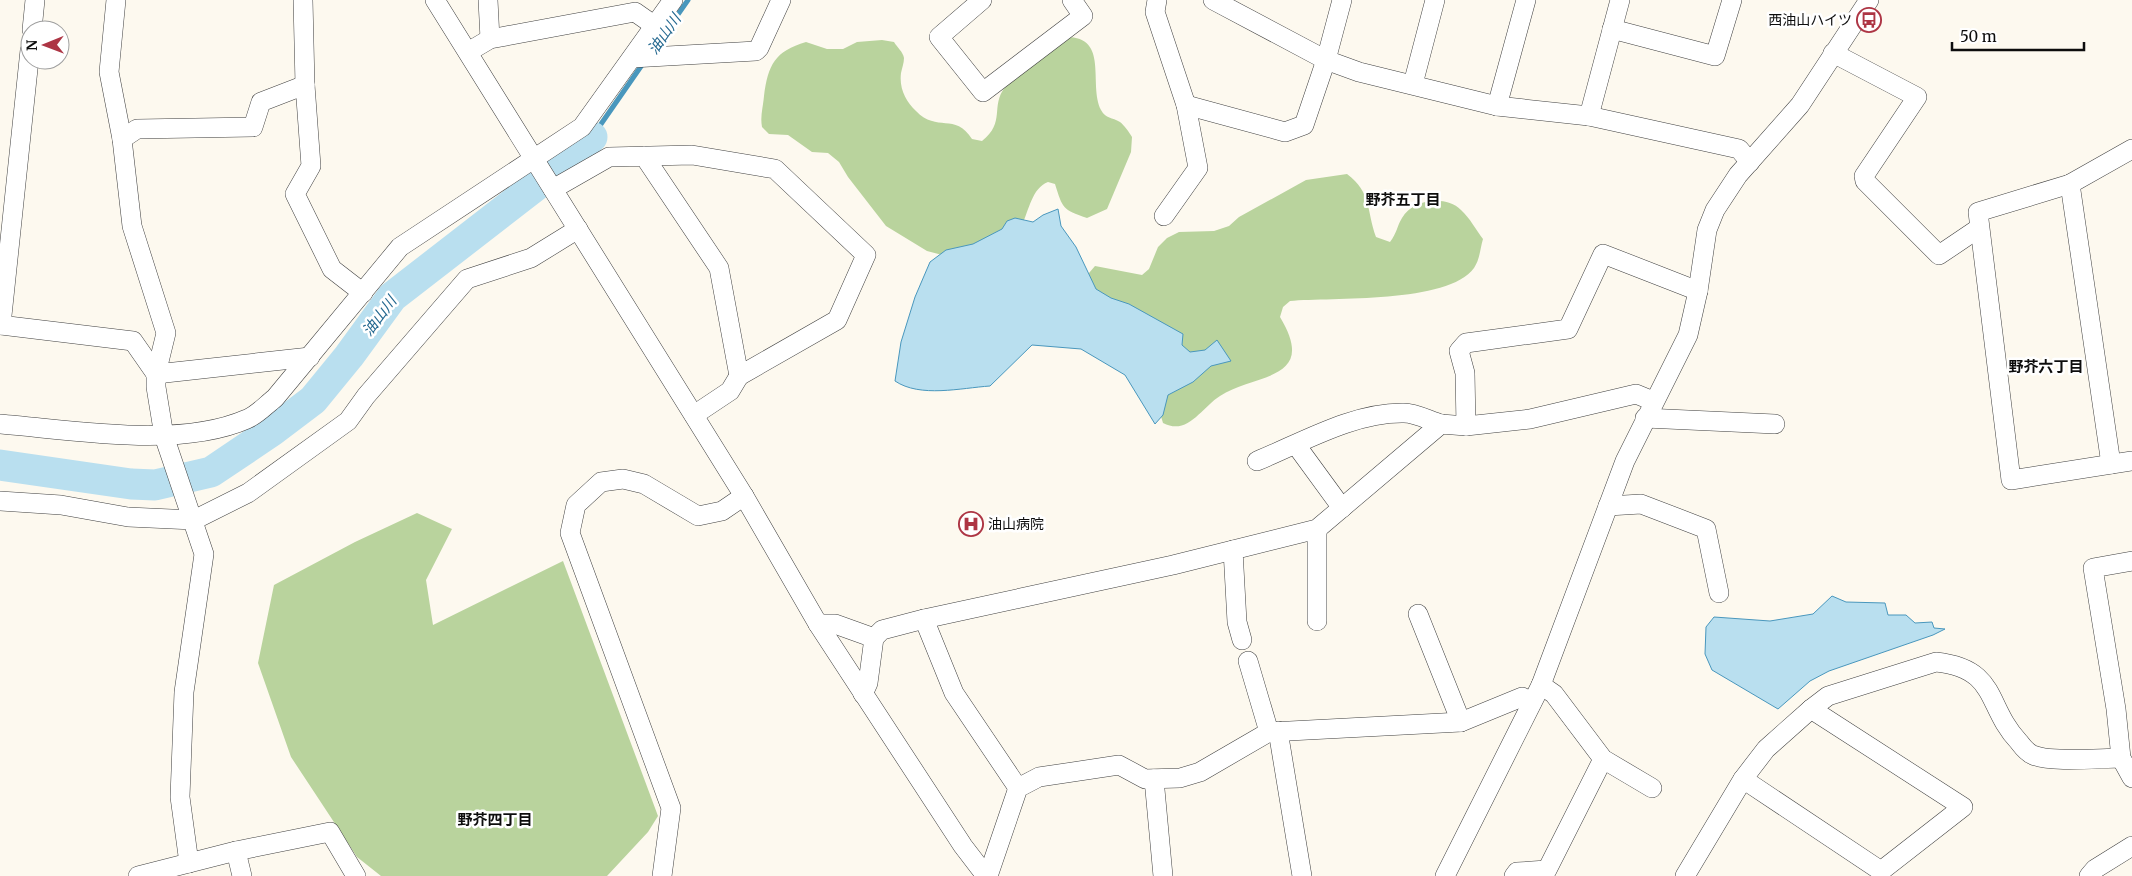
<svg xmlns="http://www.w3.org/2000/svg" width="2132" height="876" font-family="Merriweather,'Noto Sans JP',serif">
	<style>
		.forest { fill: #b9d39d }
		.water { fill: #b9dfef; stroke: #4997bd }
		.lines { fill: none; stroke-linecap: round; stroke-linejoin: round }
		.stream { stroke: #4997bd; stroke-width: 5 }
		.river { stroke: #b9dfef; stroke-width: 31 }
		.minor-casing { stroke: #404040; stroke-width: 20 }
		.minor { stroke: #fff; stroke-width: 19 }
		.labels { text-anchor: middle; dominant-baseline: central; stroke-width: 5; stroke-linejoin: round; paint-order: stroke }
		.poi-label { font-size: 14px; fill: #0d0d0d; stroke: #fff; text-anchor: end }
		.water-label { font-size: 15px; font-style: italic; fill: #256990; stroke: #fff }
		.neighbourhood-label { font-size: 15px; font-weight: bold; fill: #0d0d0d; stroke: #fff }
	</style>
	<rect width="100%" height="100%" fill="#fdf9ef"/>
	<g class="forest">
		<path d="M1065,37C1110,36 1088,84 1101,110C1106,119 1112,117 1120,122C1124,125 1129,132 1132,137L1131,152L1107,209L1087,218C1062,209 1063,209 1055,184L1048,182C1032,188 1029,210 1022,225L946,256L927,251L886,226L848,177L839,162L828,153L812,152L788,135L769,134L762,127C760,116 763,108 764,96C768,65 775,51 806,42L827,49H843L857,42L882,40L894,42C897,47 903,52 904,58C904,63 902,68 901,73C899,89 906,101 916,111C937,133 955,112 972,139L982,141C1006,122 990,107 1005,87C1015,73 1050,49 1065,37Z"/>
		<path d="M1347,174C1372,193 1366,209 1376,237L1390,242C1397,233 1397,226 1402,218C1413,199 1446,195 1461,210C1470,218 1476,230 1483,239C1480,249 1480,259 1474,268C1448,304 1332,297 1290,301L1283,307L1280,317C1319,382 1254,373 1220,396C1201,408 1188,436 1163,423L1156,400L1184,357L1119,311L1083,280L1095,266L1142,275L1149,269L1158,247L1167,238L1179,232L1214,231L1229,226L1239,217L1306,180Z"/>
		<path d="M417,513L452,529L426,580L433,625L563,561L658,816L648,832L607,876H381L357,857L291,757L258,663L274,585L355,542Z"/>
	</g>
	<g class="water">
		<path d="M1058,209L1061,226L1076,247L1096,289L1111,298L1129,304L1183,334L1182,345L1190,352L1205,350L1217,340L1231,361L1211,366L1193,382L1168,395L1163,415L1155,424L1125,375L1081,349L1032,345L990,386C961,388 920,398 895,381L901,342L915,297L930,262L946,250L973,244L1002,229L1007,221L1015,218L1033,222L1043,215Z"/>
		<path d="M1832,596L1846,602L1885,603L1888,615H1906L1915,623L1932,622L1934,628L1945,629L1933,635L1829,671L1810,681L1778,709L1712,670L1705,654L1706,627L1714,617L1770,621L1813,614Z"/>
	</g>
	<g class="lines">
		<g class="stream">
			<path d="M651,53L688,0"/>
			<path d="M592,137L644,62"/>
		</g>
		<path class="river" d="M0,465L131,484L155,485L211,472L272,431L313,400L349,356L392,297L569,160L592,137"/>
		<defs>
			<g id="minor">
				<path d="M116,0L109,72L122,139L132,226L166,333L156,374V387L164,436L204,554L184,692L180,797L189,863"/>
				<path d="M303,0L305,85L311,166L295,194L332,269L363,293"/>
				<path d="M435,0L744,496L818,624L963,846L986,876"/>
				<path d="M488,0L490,39"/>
				<path d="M982,0L939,37L983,92L1083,16L1072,0"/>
				<path d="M1157,0L1155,12L1186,105L1198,168L1164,216"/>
				<path d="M1213,0L1326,60L1359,72L1497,106L1589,116L1739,149L1750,162"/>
				<path d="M1612,29L1715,56L1732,0"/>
				<path d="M32,30L35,0"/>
				<path d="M468,52L490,39L635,12L655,26"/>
				<path d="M1833,53L1917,97L1864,176L1865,181L1939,255L1979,228"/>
				<path d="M632,58L756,51L759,48L781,0"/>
				<path d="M1413,84L1435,0"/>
				<path d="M1186,105L1285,132L1304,125L1326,60L1342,0"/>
				<path d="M1497,106L1526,0"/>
				<path d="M1589,116L1620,0"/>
				<path d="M122,139L137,129L253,127L261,102L305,85"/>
				<path d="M2132,149L2070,184L1978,212L2011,480L2132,461"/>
				<path d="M2070,184L2111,464"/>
				<path d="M553,189L609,157L692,155L775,169L866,255L837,320L739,376L719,268L644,156"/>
				<path d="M0,325L133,341L156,374L310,357"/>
				<path d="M1,325L30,50"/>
				<path d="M694,415L730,391L739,376"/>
				<path d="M1645,418L1775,424"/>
				<path d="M0,424C73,430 179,449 247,419C257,415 266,405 275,398L400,247L582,127L673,0"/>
				<path d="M1466,426L1465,373L1459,351L1466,343L1568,329L1603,254L1698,291"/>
				<path d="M1296,445L1342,508"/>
				<path d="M1257,461C1303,442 1354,412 1404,413C1416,413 1430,421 1441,424"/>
				<path d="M0,501L61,505L128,517L194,520L248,493L348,421L366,396L467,279L531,258L578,229"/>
				<path d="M1608,506L1641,504L1706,529L1719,593"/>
				<path d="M1233,550L1237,622L1242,640"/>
				<path d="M2132,561L2093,568L2116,709L2121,758L2132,778"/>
				<path d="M1418,614L1461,722"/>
				<path d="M924,619L954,693L1018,788"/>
				<path d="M1317,621V529"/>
				<path d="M818,624H835L874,638"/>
				<path d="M1248,661L1269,732"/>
				<path d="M1541,685L1554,694L1603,759L1652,788"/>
				<path d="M863,694L868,683L874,638L882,630L924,619L1173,565L1317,529L1441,424L1466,426L1530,419L1636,394L1653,401"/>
				<path d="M1278,731L1302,876"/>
				<path d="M1154,779L1163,876"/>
				<path d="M1743,779L1881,871L1963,807L1811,709"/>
				<path d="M236,851L242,876"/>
				<path d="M138,876L236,851L330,832L356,876"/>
				<path d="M662,876L671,808L570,533L576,505L601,482L623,479L644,484L698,516L722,511L744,496"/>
				<path d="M988,876L1018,788L1039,777L1119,765L1145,779L1180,778L1200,772L1269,732L1461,722L1522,697L1532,702"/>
				<path d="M1445,876L1541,685L1625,461L1688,335L1698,291L1707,230L1715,210L1738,175L1800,105L1869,0"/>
				<path d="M1514,876L1517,872L1547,870L1603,759"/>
				<path d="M1685,876L1743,779L1766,749L1811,709L1828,696L1936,662C1999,669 1985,706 2019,742C2022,746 2028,753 2033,755C2051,763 2100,758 2121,758"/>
				<path d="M2089,876L2095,869L2132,846"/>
			</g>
		</defs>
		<use href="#minor" class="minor-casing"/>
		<use href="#minor" class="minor"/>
	</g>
	<defs>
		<symbol id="bus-ring" viewBox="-11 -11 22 22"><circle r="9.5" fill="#fff" stroke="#ad3544" stroke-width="1.5"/><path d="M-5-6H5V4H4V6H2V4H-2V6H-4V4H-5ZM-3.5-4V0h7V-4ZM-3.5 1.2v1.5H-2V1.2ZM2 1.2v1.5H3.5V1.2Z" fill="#ad3544"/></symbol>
		<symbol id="hospital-ring" viewBox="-11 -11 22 22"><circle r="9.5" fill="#fff" stroke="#ad3544" stroke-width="1.5"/><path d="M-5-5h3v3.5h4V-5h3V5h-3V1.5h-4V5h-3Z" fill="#ad3544"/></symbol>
	</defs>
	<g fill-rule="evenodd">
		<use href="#bus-ring" x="1855" y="6" width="28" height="28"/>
		<use href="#hospital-ring" x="957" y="510" width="28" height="28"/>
	</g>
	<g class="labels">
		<g class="poi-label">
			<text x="1852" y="20">西油山ハイツ</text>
			<text x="988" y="524" text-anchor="start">油山病院</text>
		</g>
		<g class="water-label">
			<text transform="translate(664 34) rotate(-55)">油山川</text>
			<text transform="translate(379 316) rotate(-53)">油山川</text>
		</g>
		<g class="neighbourhood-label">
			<text x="1403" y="199">野芥五丁目</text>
			<text x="2046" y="366">野芥六丁目</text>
			<text x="495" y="819">野芥四丁目</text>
		</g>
	</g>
	<g transform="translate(45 45) rotate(269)"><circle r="24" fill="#ffffff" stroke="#9e9e9e"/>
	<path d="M0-4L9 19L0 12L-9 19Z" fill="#ad3544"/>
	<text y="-8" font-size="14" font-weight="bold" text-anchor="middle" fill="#0d0d0d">N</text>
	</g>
	<path d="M1952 42v8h132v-8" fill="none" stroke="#0d0d0d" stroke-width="2.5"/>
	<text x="1960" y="42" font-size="15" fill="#0d0d0d" stroke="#ffffff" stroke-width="4" paint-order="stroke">50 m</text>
</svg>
